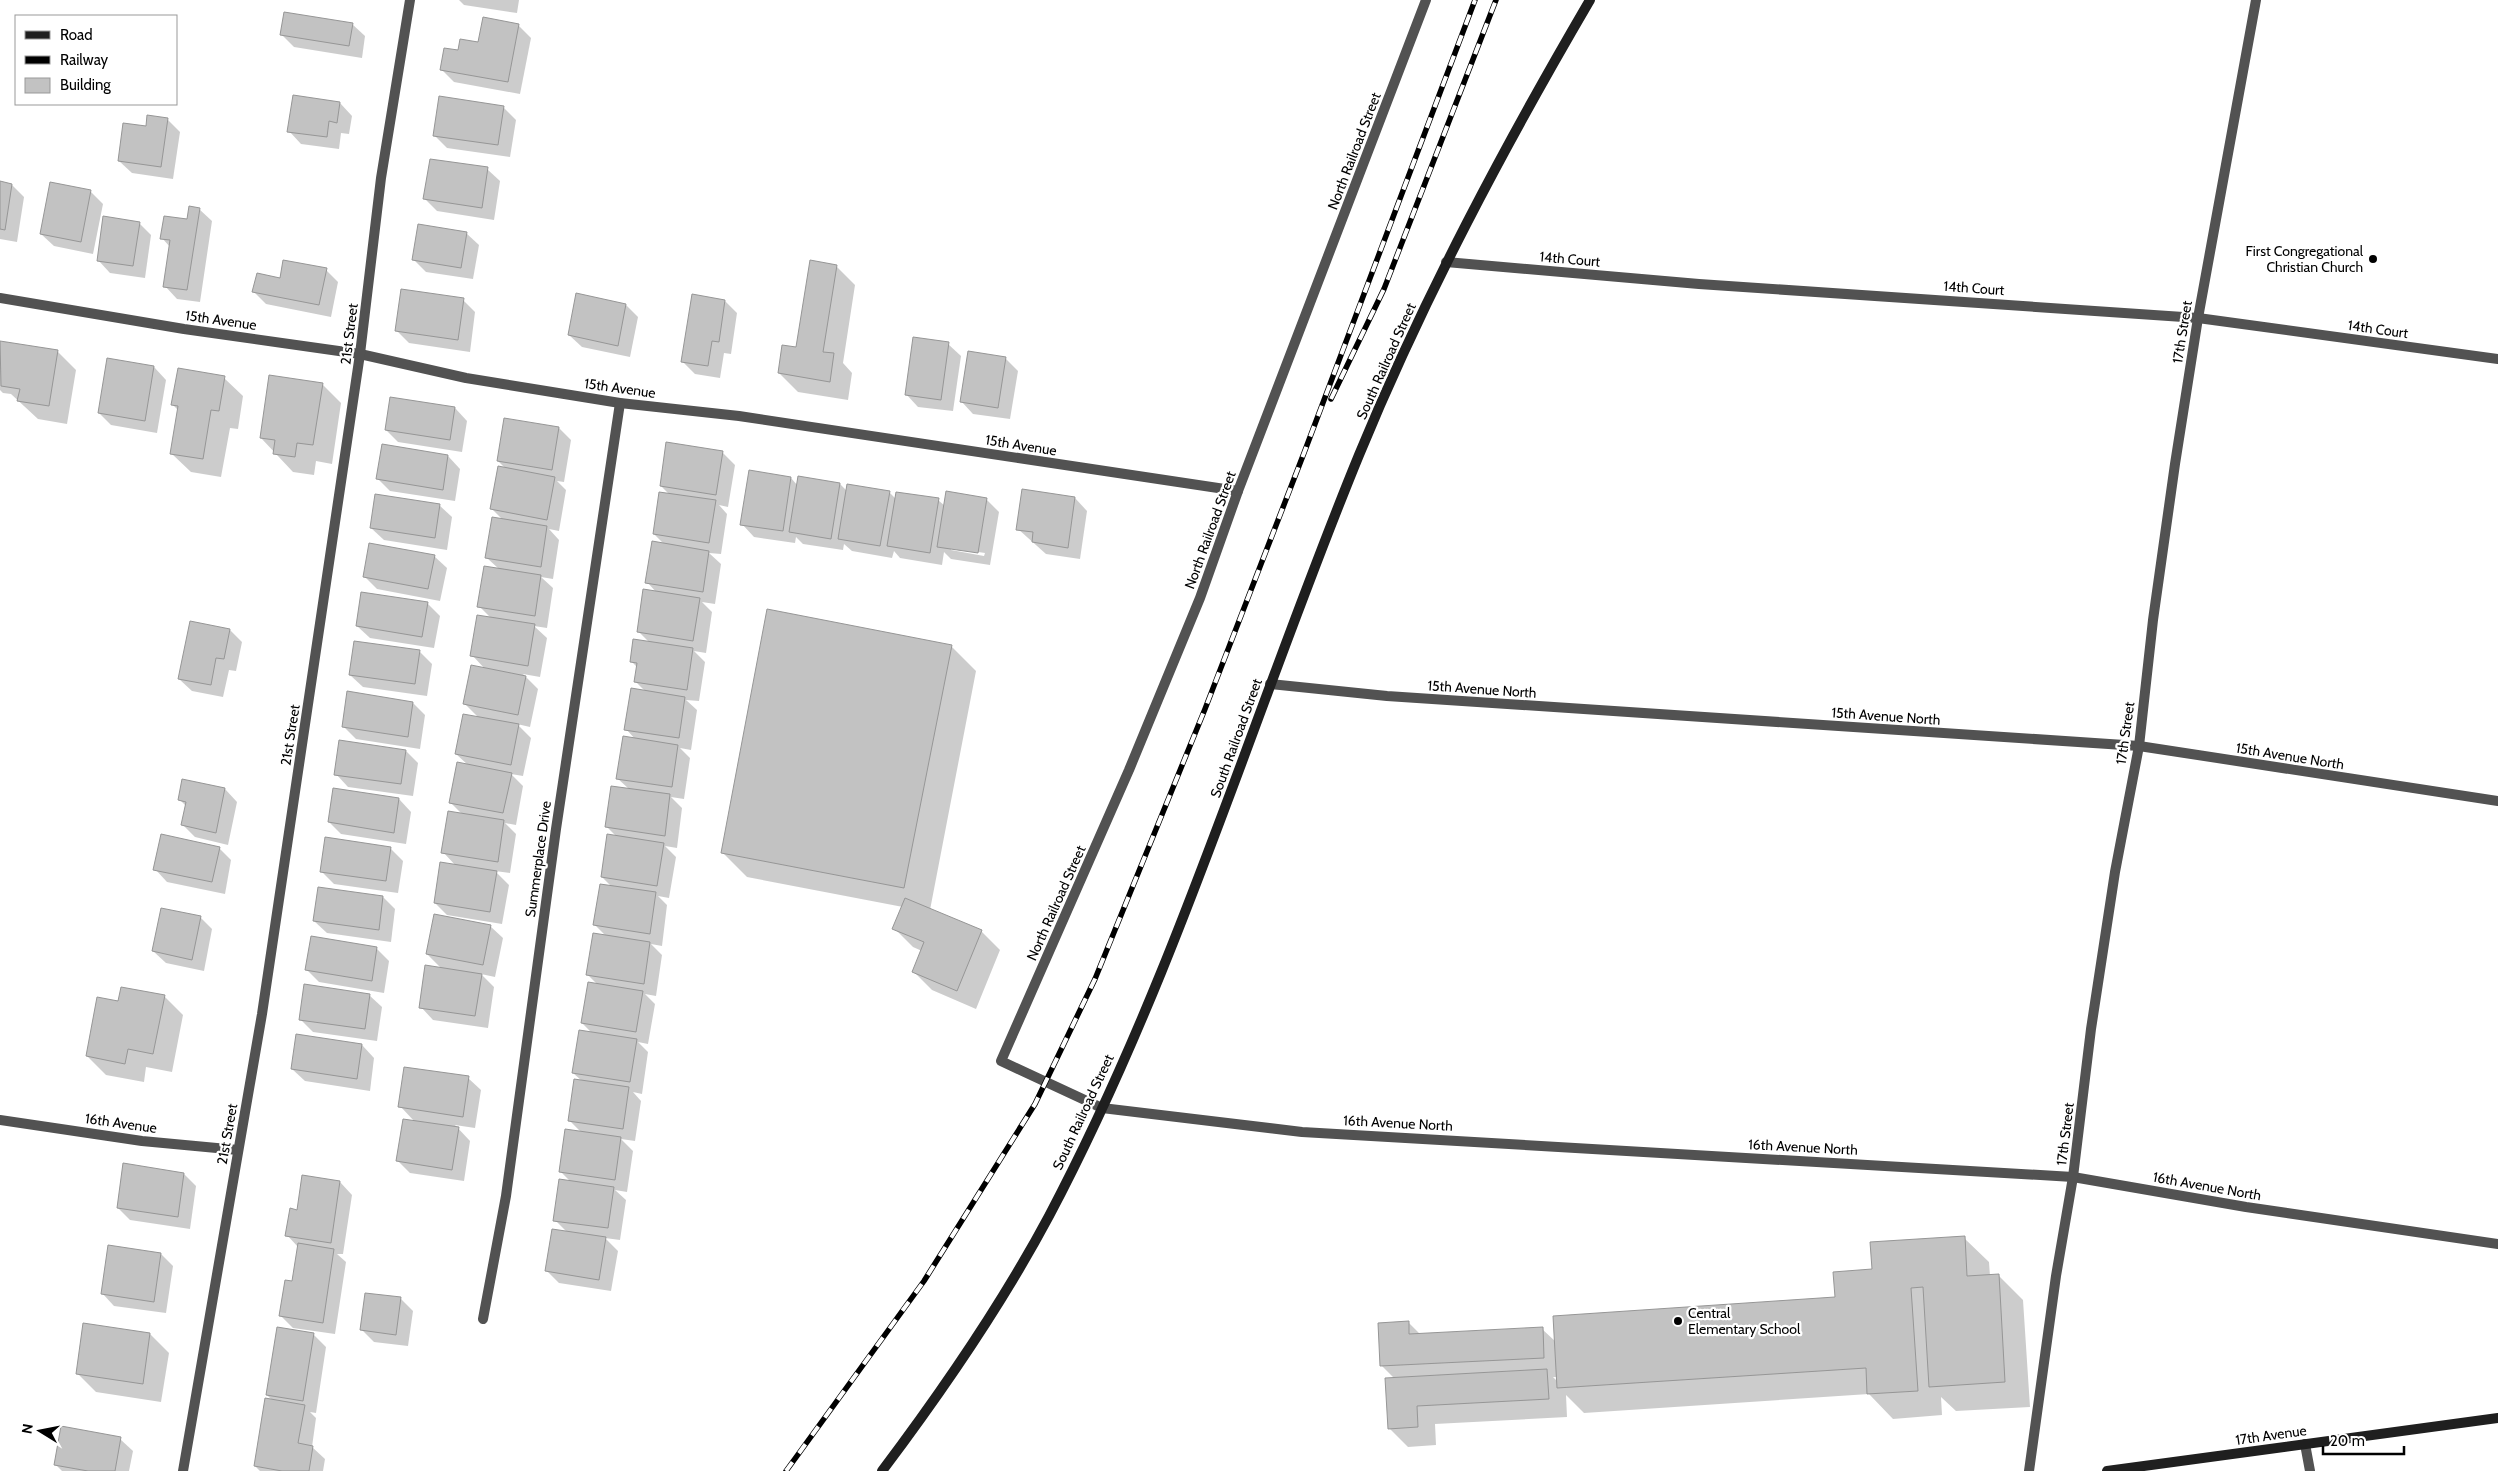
<svg xmlns="http://www.w3.org/2000/svg" width="2498" height="1471" font-family="Cabin,sans-serif">
	<style>
		.shadow { fill: #0003; fill-rule: evenodd }
		.building { fill: #c2c2c2; stroke: #969696 }
		.lines { fill: none; stroke-linecap: round; stroke-linejoin: round }
		.street { stroke: #525252; stroke-width: 10 }
		.secondary { stroke: #1f1f1f; stroke-width: 10 }
		.rail-casing { stroke: #000; stroke-width: 5.5 }
		.rail { stroke: #fff; stroke-width: 4; stroke-dasharray: 11; stroke-linecap: butt }
		.poi-dot { fill: #000; stroke: #fff; stroke-width: 2 }
		.labels { text-anchor: middle; dominant-baseline: central; stroke-width: 4.5; stroke-linejoin: round; paint-order: stroke }
		.street-label { font-size: 14px; fill: #000; stroke: #fff }
		.poi-label { font-size: 14px; fill: #000; stroke: #fff; text-anchor: end }
	</style>
	<rect width="100%" height="100%" fill="#fff"/>
	<g class="shadow">
		<path d="M459,0H519L517,13L464,5Z"/>
		<path d="M352,24L365,36L362,58L294,47L282,35Z"/>
		<path d="M518,25L531,38L520,94L454,82L441,69L459,52Z"/>
		<path d="M340,103L352,116L349,134L341,133L339,149L301,144L289,131Z"/>
		<path d="M503,107L516,120L510,157L447,148L434,135Z"/>
		<path d="M168,120L180,132L173,179L132,173L119,161L147,128Z"/>
		<path d="M487,169L500,181L494,220L437,211L425,199Z"/>
		<path d="M0,183L12,185L24,197L17,242L0,239Z"/>
		<path d="M91,192L103,204L93,254L54,246L41,234Z"/>
		<path d="M199,209L212,221L200,302L177,299L165,286L170,247L162,238L188,220Z"/>
		<path d="M139,223L151,235L145,278L110,273L98,260Z"/>
		<path d="M466,233L479,245L473,279L426,272L413,259Z"/>
		<path d="M836,266L855,285L843,363L852,373L848,400L798,392L779,373L797,349Z"/>
		<path d="M326,270L338,282L331,317L266,304L254,292L281,279Z"/>
		<path d="M463,300L475,312L470,352L409,343L396,330Z"/>
		<path d="M725,301L737,313L731,354L724,353L720,378L695,374L683,362Z"/>
		<path d="M626,305L638,317L630,357L582,347L569,335Z"/>
		<path d="M0,342L57,351L76,370L67,424L38,419L11,394L3,393L0,390Z"/>
		<path d="M948,344L961,356L953,411L918,407L906,394Z"/>
		<path d="M1005,358L1018,371L1010,419L973,414L961,401Z"/>
		<path d="M108,359L154,367L166,380L157,433L111,425L99,413Z"/>
		<path d="M224,378L243,396L238,429L230,428L221,477L191,472L172,454L179,411L173,405Z"/>
		<path d="M322,384L341,403L332,464L316,461L314,475L293,472L261,438Z"/>
		<path d="M455,408L467,421L462,452L398,442L386,430Z"/>
		<path d="M559,428L571,440L564,482L557,481L566,490L559,531L549,529L559,540L553,579L541,577L553,588L547,628L534,626L547,638L540,677L523,674L538,689L530,727L517,724L531,738L523,776L511,774L523,786L516,825L505,823L516,834L510,873L495,871L509,885L502,924L447,915L435,903L456,866L443,852L463,815L450,802L468,765L456,754L479,718L465,704L485,669L472,655L491,618L479,606L499,569L487,558L503,520L491,508L506,469L498,461Z"/>
		<path d="M722,452L735,465L728,507L719,505L727,514L721,554L709,553L721,564L715,604L702,602L712,612L706,653L694,651L705,662L699,701L686,700L697,710L691,750L680,748L690,758L684,799L671,797L682,808L677,848L665,846L676,857L669,898L658,896L667,905L662,946L651,944L662,955L656,996L645,994L655,1004L648,1044L638,1042L648,1052L642,1094L633,1092L641,1101L635,1141L621,1139L633,1151L627,1192L615,1190L626,1200L620,1240L605,1238L618,1251L611,1291L559,1283L546,1270L567,1232L555,1220L571,1182L560,1171L581,1132L569,1120L582,1081L573,1073L593,1034L582,1023L598,985L588,975L606,936L595,925L612,887L602,877L617,837L607,827L629,789L617,778L636,740L626,729L646,692L635,681L638,668L631,661L649,642L638,631L657,593L647,582L665,545L654,534L670,495L661,486Z"/>
		<path d="M448,456L460,469L455,501L390,491L378,479Z"/>
		<path d="M791,478L798,486L840,484L847,491L889,492L896,499L938,500L945,506L986,499L999,512L990,565L951,559L944,552L942,565L900,558L894,551L892,558L852,551L844,544L843,550L803,544L796,537L795,543L754,537L742,524ZM951,548L985,553L984,556L951,550Z"/>
		<path d="M1023,490L1075,498L1087,511L1080,559L1046,554L1018,529Z"/>
		<path d="M439,505L452,517L447,550L384,540L371,528Z"/>
		<path d="M434,556L447,568L440,601L377,589L364,576Z"/>
		<path d="M427,603L440,616L434,648L370,638L357,626Z"/>
		<path d="M230,630L242,642L236,671L229,670L223,697L192,691L179,679Z"/>
		<path d="M951,646L976,671L930,910L981,931L1000,950L976,1009L932,990L913,971L922,951L913,947L894,928L903,907L747,877L722,852Z"/>
		<path d="M419,651L432,664L427,696L363,687L350,675Z"/>
		<path d="M413,703L425,715L420,749L356,739L343,726Z"/>
		<path d="M406,751L418,763L413,796L348,787L336,774Z"/>
		<path d="M225,789L237,802L228,845L195,837L183,825L187,807L179,799Z"/>
		<path d="M399,799L411,812L406,844L341,834L329,822Z"/>
		<path d="M219,848L231,860L225,894L167,882L155,869Z"/>
		<path d="M390,848L403,861L398,893L334,884L321,871Z"/>
		<path d="M383,897L395,909L391,942L327,933L314,921Z"/>
		<path d="M200,917L212,929L204,971L166,963L153,951Z"/>
		<path d="M490,926L503,938L495,977L481,974L494,987L488,1028L433,1020L421,1007L442,969L427,954Z"/>
		<path d="M376,948L389,961L384,993L319,982L307,970Z"/>
		<path d="M369,995L382,1007L377,1041L313,1032L300,1019Z"/>
		<path d="M164,996L183,1015L172,1072L146,1067L144,1082L106,1075L87,1056L119,1002Z"/>
		<path d="M362,1045L374,1058L370,1091L305,1081L292,1069Z"/>
		<path d="M468,1078L481,1090L475,1128L455,1125L470,1141L464,1181L410,1173L397,1160L415,1122L400,1106Z"/>
		<path d="M184,1174L196,1186L190,1229L130,1220L118,1208Z"/>
		<path d="M340,1182L352,1195L343,1254H337L346,1262L335,1334L293,1328L280,1315L293,1283L298,1247L287,1235Z"/>
		<path d="M1964,1238L1989,1262L1990,1276L1998,1275L2023,1300L2030,1407L1956,1411L1941,1397L1942,1415L1893,1419L1869,1394L1584,1413L1566,1395L1567,1417L1435,1424L1436,1445L1408,1447L1389,1428L1395,1379L1382,1366L1408,1322L1420,1334L1542,1329L1556,1342L1836,1299L1873,1271ZM1553,1377H1558V1382Z"/>
		<path d="M161,1254L173,1266L166,1313L114,1306L102,1293Z"/>
		<path d="M400,1298L413,1311L408,1346L374,1342L362,1330Z"/>
		<path d="M150,1334L169,1353L161,1402L96,1392L77,1373Z"/>
		<path d="M313,1334L326,1347L316,1413L310,1412L316,1418L312,1447L325,1459L323,1471H260L255,1466L273,1401L267,1395Z"/>
		<path d="M120,1439L133,1451L129,1471H62L55,1464Z"/>
	</g>
	<g class="building">
		<path d="M284,12L353,23L349,46L280,35Z"/>
		<path d="M483,17L519,24L508,82L440,70L444,48L458,50L460,39L478,42Z"/>
		<path d="M293,95L340,102L337,123L329,121L327,137L287,132Z"/>
		<path d="M439,96L504,106L498,145L433,136Z"/>
		<path d="M147,115L168,118L161,167L118,161L123,123L146,126Z"/>
		<path d="M430,159L488,167L482,208L423,199Z"/>
		<path d="M0,181L12,184L5,230L0,229Z"/>
		<path d="M50,182L91,190L81,242L40,234Z"/>
		<path d="M189,206L200,208L187,290L163,287L170,240L160,239L164,216L187,219Z"/>
		<path d="M103,216L140,222L133,266L97,261Z"/>
		<path d="M418,224L467,232L461,268L412,260Z"/>
		<path d="M283,260L327,268L319,305L252,292L257,273L280,278Z"/>
		<path d="M810,260L837,265L823,352L834,353L830,382L778,373L782,345L796,347Z"/>
		<path d="M401,289L464,298L458,340L395,331Z"/>
		<path d="M576,293L626,304L618,346L568,335Z"/>
		<path d="M692,294L725,300L719,342L712,341L708,366L681,362Z"/>
		<path d="M913,337L949,342L941,400L905,395Z"/>
		<path d="M0,341L58,350L49,406L17,401L20,389L1,386Z"/>
		<path d="M968,351L1006,357L998,408L960,402Z"/>
		<path d="M107,358L154,366L145,421L98,413Z"/>
		<path d="M178,368L225,376L219,411L211,410L203,459L170,454L178,406L171,405Z"/>
		<path d="M269,375L323,383L313,445L297,443L295,457L273,454L275,440L260,438Z"/>
		<path d="M390,397L455,407L450,440L385,430Z"/>
		<path d="M504,418L559,427L552,470L497,461Z"/>
		<path d="M666,442L723,451L716,495L660,486Z"/>
		<path d="M382,444L448,455L443,490L376,479Z"/>
		<path d="M498,466L555,477L547,520L490,509Z"/>
		<path d="M749,470L791,477L783,531L740,525Z"/>
		<path d="M798,476L840,483L831,539L789,532Z"/>
		<path d="M847,484L890,491L880,546L838,539Z"/>
		<path d="M1022,489L1075,497L1068,548L1032,542L1033,532L1016,530Z"/>
		<path d="M946,491L987,498L978,553L937,547Z"/>
		<path d="M659,492L716,500L709,543L653,534Z"/>
		<path d="M896,492L939,498L930,553L887,546Z"/>
		<path d="M375,494L440,504L435,538L370,528Z"/>
		<path d="M492,517L547,526L541,567L485,558Z"/>
		<path d="M652,541L709,551L703,592L645,583Z"/>
		<path d="M369,543L435,555L428,589L363,577Z"/>
		<path d="M484,566L541,575L535,616L477,607Z"/>
		<path d="M643,589L700,598L693,641L637,632Z"/>
		<path d="M361,592L428,602L422,637L356,626Z"/>
		<path d="M767,609L952,645L904,888L721,853Z"/>
		<path d="M477,615L535,624L528,666L470,656Z"/>
		<path d="M190,621L230,629L224,659L216,658L211,685L178,679Z"/>
		<path d="M633,639L693,648L687,690L634,682L637,663L630,662Z"/>
		<path d="M354,641L420,650L415,684L349,675Z"/>
		<path d="M471,665L526,676L518,715L463,704Z"/>
		<path d="M631,688L685,697L679,738L624,730Z"/>
		<path d="M347,691L413,702L408,737L342,727Z"/>
		<path d="M463,714L519,724L511,765L455,754Z"/>
		<path d="M623,736L678,745L672,787L616,779Z"/>
		<path d="M339,740L406,750L401,784L334,775Z"/>
		<path d="M457,762L512,773L503,813L449,803Z"/>
		<path d="M182,779L225,788L216,833L181,825L186,802L178,800Z"/>
		<path d="M611,786L670,794L665,836L605,827Z"/>
		<path d="M333,788L399,798L394,833L328,822Z"/>
		<path d="M448,811L504,820L498,862L441,853Z"/>
		<path d="M161,834L220,847L212,882L153,870Z"/>
		<path d="M607,834L664,843L657,886L601,877Z"/>
		<path d="M325,837L391,847L386,881L320,872Z"/>
		<path d="M440,862L497,871L490,912L434,903Z"/>
		<path d="M600,884L656,892L650,934L593,925Z"/>
		<path d="M318,887L383,896L379,930L313,921Z"/>
		<path d="M905,898L982,930L957,991L912,972L924,942L892,929Z"/>
		<path d="M161,908L201,916L192,960L152,951Z"/>
		<path d="M434,914L491,925L483,965L426,954Z"/>
		<path d="M593,933L650,942L644,984L586,975Z"/>
		<path d="M311,936L377,947L372,981L305,970Z"/>
		<path d="M425,965L482,974L475,1016L419,1008Z"/>
		<path d="M588,982L643,991L636,1032L581,1023Z"/>
		<path d="M304,984L370,994L365,1029L299,1020Z"/>
		<path d="M121,987L165,995L153,1054L128,1049L125,1064L86,1056L97,997L118,1001Z"/>
		<path d="M579,1030L637,1039L630,1082L572,1073Z"/>
		<path d="M296,1034L362,1044L357,1079L291,1069Z"/>
		<path d="M404,1067L469,1076L463,1117L398,1107Z"/>
		<path d="M574,1079L629,1087L623,1129L568,1121Z"/>
		<path d="M403,1119L459,1127L452,1170L396,1161Z"/>
		<path d="M565,1129L621,1137L615,1180L559,1172Z"/>
		<path d="M123,1163L184,1173L178,1217L117,1208Z"/>
		<path d="M302,1175L340,1181L331,1243L285,1236L290,1208L297,1210Z"/>
		<path d="M559,1179L614,1187L608,1228L553,1221Z"/>
		<path d="M552,1229L606,1237L599,1280L545,1271Z"/>
		<path d="M1965,1236L1967,1276L1999,1274L2005,1382L1929,1387L1923,1287L1911,1288L1918,1391L1867,1394L1866,1368L1557,1388L1553,1316L1835,1297L1833,1272L1872,1269L1870,1242Z"/>
		<path d="M298,1243L334,1249L323,1323L279,1316L285,1280L292,1281Z"/>
		<path d="M108,1245L161,1253L154,1302L101,1294Z"/>
		<path d="M365,1293L401,1297L396,1335L360,1330Z"/>
		<path d="M1409,1321V1334L1543,1327L1544,1358L1380,1366L1378,1323Z"/>
		<path d="M83,1323L150,1333L143,1384L76,1374Z"/>
		<path d="M277,1327L314,1333L303,1401L266,1395Z"/>
		<path d="M1547,1369L1549,1399L1417,1406L1418,1427L1388,1429L1385,1378Z"/>
		<path d="M265,1398L305,1405L298,1443L313,1446L309,1471H282L254,1466Z"/>
		<path d="M61,1426L121,1437L115,1471H88L54,1465Z"/>
	</g>
	<g class="lines">
		<g class="street">
			<path d="M1426,0L1238,491L1200,598L1129,770L1001,1061L1102,1108L1302,1132L2073,1177L2246,1207L2498,1244"/>
			<path d="M1446,262L1699,284L2198,318L2498,359"/>
			<path d="M0,298L184,329L360,354L466,378L620,403L739,416L1238,491"/>
			<path d="M1270,684L1387,696L2139,746L2498,801"/>
			<path d="M0,1120L142,1141L238,1150"/>
			<path d="M483,1319L506,1196L556,829L620,403"/>
			<path d="M2305,1444L2310,1471"/>
			<path d="M183,1471L262,1014L360,354L381,178L410,0"/>
			<path d="M2029,1471L2056,1276L2073,1177L2091,1029L2115,872L2139,746L2153,620L2175,464L2198,318L2256,0"/>
		</g>
		<g class="secondary">
			<path d="M882,1471C943,1390 1001,1306 1049,1216C1177,974 1255,708 1359,455C1424,297 1504,147 1590,0"/>
			<path d="M2107,1471L2498,1418"/>
		</g>
		<defs>
			<g id="rail">
				<path d="M1331,399L1384,289L1496,0"/>
				<path d="M786,1471L924,1281L1035,1104L1095,979L1205,709L1304,453L1475,0"/>
			</g>
		</defs>
		<use href="#rail" class="rail-casing"/>
		<use href="#rail" class="rail"/>
	</g>
	<g class="poi-dot">
		<circle cx="2373" cy="259" r="5"/>
		<circle cx="1678" cy="1321" r="5"/>
	</g>
	<g class="labels">
		<g class="street-label">
			<text transform="translate(1354 151) rotate(-69)">North Railroad Street</text>
			<text transform="translate(1570 259) rotate(5)">14th Court</text>
			<text transform="translate(1974 288) rotate(4)">14th Court</text>
			<text transform="translate(221 320) rotate(8)">15th Avenue</text>
			<text transform="translate(2378 329) rotate(8)">14th Court</text>
			<text transform="translate(2182 332) rotate(-81)">17th Street</text>
			<text transform="translate(349 334) rotate(-83)">21st Street</text>
			<text transform="translate(1386 361) rotate(-66)">South Railroad Street</text>
			<text transform="translate(620 388) rotate(8)">15th Avenue</text>
			<text transform="translate(1021 445) rotate(9)">15th Avenue</text>
			<text transform="translate(1210 530) rotate(-70)">North Railroad Street</text>
			<text transform="translate(1482 689) rotate(4)">15th Avenue North</text>
			<text transform="translate(1886 716) rotate(4)">15th Avenue North</text>
			<text transform="translate(2125 733) rotate(-82)">17th Street</text>
			<text transform="translate(290 735) rotate(-81)">21st Street</text>
			<text transform="translate(1236 738) rotate(-70)">South Railroad Street</text>
			<text transform="translate(2290 756) rotate(9)">15th Avenue North</text>
			<text transform="translate(538 859) rotate(-82)">Summerplace Drive</text>
			<text transform="translate(1056 903) rotate(-66)">North Railroad Street</text>
			<text transform="translate(1083 1112) rotate(-65)">South Railroad Street</text>
			<text transform="translate(121 1123) rotate(8)">16th Avenue</text>
			<text transform="translate(1398 1123) rotate(3)">16th Avenue North</text>
			<text transform="translate(227 1134) rotate(-80)">21st Street</text>
			<text transform="translate(2065 1134) rotate(-83)">17th Street</text>
			<text transform="translate(1803 1147) rotate(3)">16th Avenue North</text>
			<text transform="translate(2207 1186) rotate(10)">16th Avenue North</text>
			<text transform="translate(2271 1435) rotate(-8)">17th Avenue</text>
		</g>
		<g class="poi-label">
			<text x="2363" y="251">First Congregational<tspan x="2363" dy="16">Christian Church</tspan></text>
			<text x="1688" y="1313" text-anchor="start">Central<tspan x="1688" dy="16">Elementary School</tspan></text>
		</g>
	</g>
	<rect x="15" y="15" width="162" height="90" fill="#ffffff" stroke="#999999"/>
	<rect x="25" y="31" width="25" height="8" fill="#1f1f1f" stroke="#999999"/>
	<text x="60" y="40" font-size="15" fill="#000000">Road</text>
	<rect x="25" y="56" width="25" height="8" fill="#000000" stroke="#999999"/>
	<text x="60" y="65" font-size="15" fill="#000000">Railway</text>
	<rect x="25" y="78" width="25" height="15" fill="#c2c2c2" stroke="#999999"/>
	<text x="60" y="90" font-size="15" fill="#000000">Building</text>
	<g transform="translate(40 1431) rotate(280)" stroke="#ffffff" stroke-width="4" paint-order="stroke">
	<path d="M0-4L9 19L0 12L-9 19Z" fill="#000000"/>
	<text y="-8" font-size="14" font-weight="bold" text-anchor="middle" fill="#000000">N</text>
	</g>
	<path d="M2323 1446v8h81v-8" fill="none" stroke="#000000" stroke-width="2.5"/>
	<text x="2330" y="1446" font-size="15" fill="#000000" stroke="#ffffff" stroke-width="4" paint-order="stroke">20 m</text>
</svg>
